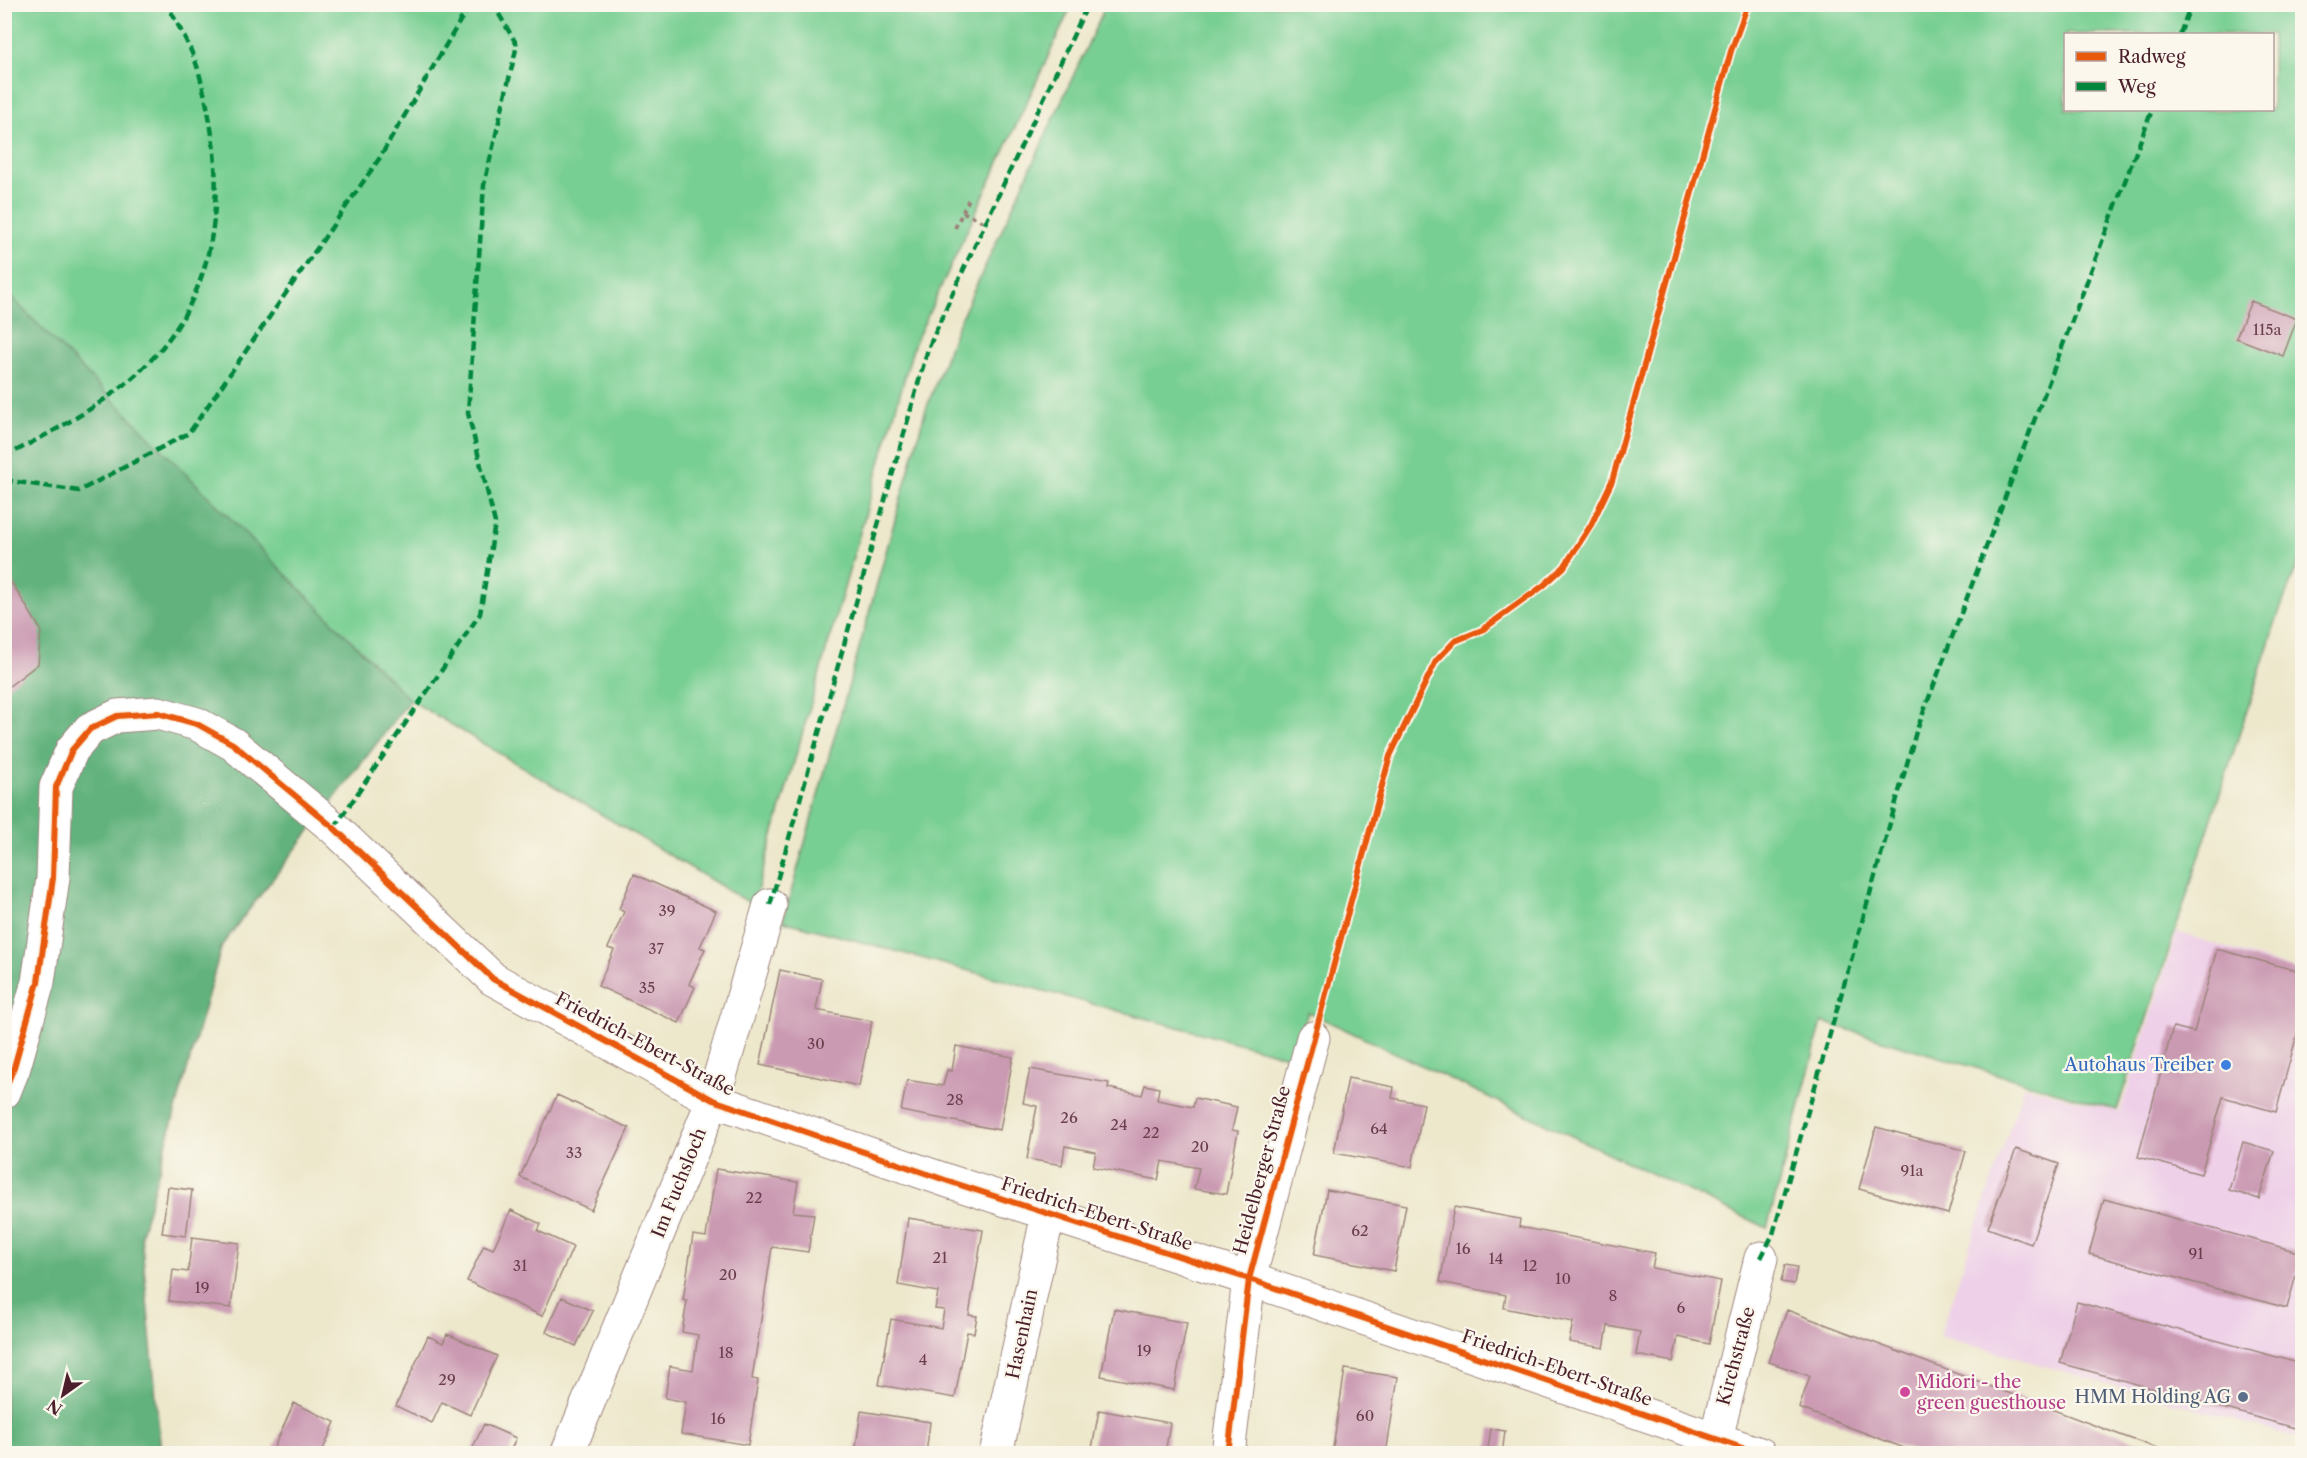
<svg xmlns="http://www.w3.org/2000/svg" width="2307" height="1458" font-family="'Libre Caslon Text',serif">
<style>
.built{fill:#eed0e8}
.green{fill:#78cf93;stroke:#61775f;stroke-width:1.5;fill-rule:evenodd}
.forest{fill:#62b27d;stroke:#566854;stroke-width:1.5}
.building{fill:#ca9ab2}
.lines{fill:none;stroke-linecap:round;stroke-linejoin:round}
.street-casing{stroke:#9c847c;stroke-width:35}
.path{stroke:#9c847c;stroke-width:4;stroke-dasharray:4.5 4.5;stroke-linecap:butt}
.street{stroke:#fff;stroke-width:33}
.quiet{stroke:#00873e;stroke-width:4.5;stroke-dasharray:9 4.5;stroke-linecap:butt}
.cycleway-casing{stroke:#fbf7ec;stroke-width:10}
.cycleway{stroke:#e8590c;stroke-width:6}
.shop-dot{fill:#3f7fe0;stroke:#fbf7ec;stroke-width:2}
.hotel-dot{fill:#d1479c;stroke:#fbf7ec;stroke-width:2}
.service-dot{fill:#5c6f8a;stroke:#fbf7ec;stroke-width:2}
.labels{text-anchor:middle;dominant-baseline:central;stroke-width:4.5;stroke-linejoin:round;paint-order:stroke}
.number-label{font-size:15px;fill:#6a3e4d}
.street-label{font-size:18px;fill:#4a1f2b;stroke:#fbf7ec}
.shop-label{font-size:18px;fill:#366cbe;stroke:#fbf7ec;text-anchor:end}
.hotel-label{font-size:18px;fill:#b23c85;stroke:#fbf7ec;text-anchor:start}
.service-label{font-size:18px;fill:#4e5e75;stroke:#fbf7ec;text-anchor:end}
</style>
<rect width="100%" height="100%" fill="#fbf7ec"/>
<filter id="ink" filterUnits="userSpaceOnUse"><feTurbulence type="fractalNoise" baseFrequency=".0167" numOctaves="2"/><feDisplacementMap in="SourceGraphic" scale="12" xChannelSelector="R" yChannelSelector="G"/><feConvolveMatrix kernelMatrix="1 2 1 2 8 2 1 2 1" color-interpolation-filters="sRGB"/></filter>
<filter id="wash" filterUnits="userSpaceOnUse"><feTurbulence type="fractalNoise" baseFrequency=".008" numOctaves="4" result="noise"/><feDisplacementMap in="SourceGraphic" scale="24" xChannelSelector="R" yChannelSelector="G"/><feGaussianBlur stdDeviation="1.35" result="paint"/><feColorMatrix in="noise" values="0 0 0 0 0 0 0 0 0 0 0 0 0 0 0 0 0 1.4 0 .05"/><feComposite in="paint" operator="in"/></filter>
<g filter="url(#wash)">
<rect width="100%" height="100%" fill="#ede8cc"/>
<path class="built" d="M2177,932L2302,972V1439L1939,1336L2024,1086L2120,1112Z"/>
<path class="green" d="M4,5H1072L914,345L753,905L410,700L9,297L4,290Z
M1106,5H2302V553L2277,618L2117,1110L1822,1022L1767,1228L1308,1012L1294,1058L783,921L925,412L957,327ZM2066,34H2272V110H2066Z"/>
<path class="forest" d="M4,290L410,700L222,945L141,1234L161,1453H5Z"/>
<g id="blocks">
<path class="building" d="M2251,301L2297,319L2283,356L2236,338Z
M4,570L41,630L38,664L4,690Z
M634,874L716,911L700,947L705,949L689,984L695,987L679,1023L598,986L614,950L608,948L624,912L619,909Z
M2217,949L2302,972V1016L2276,1112L2223,1097L2201,1174L2138,1157L2173,1027L2194,1032Z
M780,970L822,979L816,1010L872,1021L859,1086L760,1065Z
M956,1046L1013,1057L1000,1130L901,1111L907,1080L943,1086L947,1070L952,1071Z
M1030,1069L1109,1083L1108,1088L1142,1095L1145,1085L1159,1088L1157,1100L1193,1107L1195,1098L1237,1107L1232,1130L1238,1131L1226,1194L1194,1189L1199,1168L1162,1161L1158,1180L1093,1167L1096,1152L1065,1146L1062,1165L1027,1159L1037,1106L1023,1103Z
M1348,1078L1394,1087L1392,1098L1424,1104L1412,1167L1334,1153Z
M557,1095L629,1128L591,1210L520,1177Z
M1876,1127L1966,1151L1948,1214L1859,1189Z
M2243,1142L2274,1151L2259,1199L2229,1190Z
M2016,1149L2059,1164L2031,1244L1988,1228Z
M716,1169L798,1182L793,1212L814,1214L808,1252L772,1247L752,1379L758,1380L748,1445L681,1434L686,1402L665,1398L670,1366L693,1370L698,1335L682,1332L687,1301L683,1300L693,1235L706,1237Z
M168,1187L192,1190L186,1236L162,1233Z
M1327,1190L1406,1205L1394,1271L1314,1255Z
M2104,1199L2302,1253L2287,1308L2089,1254Z
M1454,1207L1520,1219L1519,1227L1655,1253L1652,1268L1721,1281L1709,1344L1678,1337L1673,1362L1636,1355L1640,1332L1608,1326L1604,1348L1569,1342L1573,1322L1504,1308L1506,1295L1440,1282Z
M511,1210L541,1224L538,1231L573,1247L542,1316L467,1281L484,1245L493,1249Z
M908,1218L983,1230L969,1315L977,1316L974,1333L967,1332L955,1398L879,1385L891,1319L941,1328L944,1310L935,1309L938,1292L898,1285Z
M192,1237L239,1243L231,1308L169,1301L173,1270L188,1272Z
M1785,1265L1797,1267L1794,1284L1781,1282Z
M562,1297L593,1311L576,1346L546,1332Z
M2077,1302L2302,1364V1430L2060,1363Z
M1114,1309L1187,1323L1174,1390L1101,1376Z
M1787,1310L2123,1436L2174,1454H1920L1799,1408L1810,1376L1769,1362Z
M447,1334L497,1356L470,1415L442,1402L432,1423L396,1406L428,1336L443,1343Z
M1345,1369L1398,1377L1386,1454H1332Z
M294,1403L335,1422L321,1454H271Z
M1099,1410L1170,1423L1165,1454H1091Z
M861,1411L930,1422L926,1454H855Z
M484,1424L516,1438L509,1454H470Z
M1491,1429L1505,1431L1502,1454H1487Z"/>
</g>
</g>
<g filter="url(#ink)">
<use href="#blocks" fill-opacity="0" stroke="#9c847c" stroke-width="1.5"/>
<g class="lines">
<g class="street-casing">
<path id="street" d="M4,1092L14,1067L38,982L53,878L56,787L72,750L90,729L117,716L158,713L197,724L233,744L334,828L493,979L713,1100L948,1181L1249,1279L1760,1454
M567,1454L713,1100L770,905
M996,1454L1048,1214
M1228,1454L1249,1279L1313,1038
M1712,1454L1761,1258"/>
</g>
<path class="path" d="M963,212L985,223
M955,228L970,197"/>
<use href="#street" class="street"/>
<path class="quiet" d="M2180,34L2191,4
M4,457C52,432 103,406 142,369C227,288 228,172 197,66C190,45 177,24 167,4
M4,480L79,491L189,433L379,159L470,4
M334,828L480,614L495,523L468,413L484,185L517,45L493,4
M770,905L928,349L954,290L1088,4
M1761,1258L1773,1234L1916,732L2152,110"/>
<g class="cycleway-casing">
<path id="cycleway" d="M4,1092L14,1067L38,982L53,878L56,787L72,750L90,729L117,716L158,713L197,724L233,744L334,828L493,979L713,1100L948,1181L1249,1279L1760,1454
M1228,1454L1249,1279L1390,756L1436,661L1455,641L1482,630L1543,586L1564,567L1591,525L1612,481L1731,51L1748,4"/>
</g>
<use href="#cycleway" class="cycleway"/>
</g>
</g>
<circle class="shop-dot" cx="2226" cy="1065" r="6"/>
<circle class="hotel-dot" cx="1905" cy="1392" r="6"/>
<circle class="service-dot" cx="2243" cy="1397" r="6"/>
<g class="labels">
<g class="number-label">
<text x="2267" y="329">115a</text>
<text x="667" y="910">39</text>
<text x="656" y="948">37</text>
<text x="647" y="987">35</text>
<text x="816" y="1043">30</text>
<text x="955" y="1099">28</text>
<text x="1069" y="1117">26</text>
<text x="1119" y="1124">24</text>
<text x="1379" y="1128">64</text>
<text x="1151" y="1132">22</text>
<text x="1200" y="1146">20</text>
<text x="574" y="1152">33</text>
<text x="1912" y="1170">91a</text>
<text x="754" y="1197">22</text>
<text x="1360" y="1230">62</text>
<text x="1463" y="1248">16</text>
<text x="2196" y="1253">91</text>
<text x="940" y="1257">21</text>
<text x="1496" y="1258">14</text>
<text x="520" y="1265">31</text>
<text x="1530" y="1265">12</text>
<text x="728" y="1274">20</text>
<text x="1563" y="1278">10</text>
<text x="202" y="1287">19</text>
<text x="1613" y="1295">8</text>
<text x="1681" y="1307">6</text>
<text x="1144" y="1350">19</text>
<text x="726" y="1352">18</text>
<text x="923" y="1359">4</text>
<text x="447" y="1379">29</text>
<text x="1365" y="1415">60</text>
<text x="718" y="1418">16</text>
</g>
<g class="street-label">
<text transform="translate(645 1044) rotate(28)">Friedrich-Ebert-Straße</text>
<text transform="translate(1262 1170) rotate(-75)">Heidelberger Straße</text>
<text transform="translate(679 1183) rotate(-68)">Im Fuchsloch</text>
<text transform="translate(1097 1214) rotate(18)">Friedrich-Ebert-Straße</text>
<text transform="translate(1022 1334) rotate(-78)">Hasenhain</text>
<text transform="translate(1736 1356) rotate(-75)">Kirchstraße</text>
<text transform="translate(1557 1368) rotate(19)">Friedrich-Ebert-Straße</text>
</g>
<g class="shop-label">
<text x="2214" y="1065">Autohaus Treiber</text>
</g>
<g class="hotel-label">
<text x="1917" y="1382">Midori - the<tspan x="1917" dy="21">green guesthouse</tspan></text>
</g>
<g class="service-label">
<text x="2231" y="1397">HMM Holding AG</text>
</g>
</g>
<rect width="2307" height="1458" fill="none" stroke="#fbf7ec" stroke-width="24"/>
<rect x="2064" y="33" width="210" height="78" fill="#fbf7ec" stroke="#b4a19f" stroke-width="1.5"/>
<rect x="2076" y="52" width="30" height="9" fill="#e8590c" stroke="#b4a19f" stroke-width="1.5"/>
<text x="2118" y="63" font-size="18" fill="#4a1f2b">Radweg</text>
<rect x="2076" y="82" width="30" height="9" fill="#00873e" stroke="#b4a19f" stroke-width="1.5"/>
<text x="2118" y="93" font-size="18" fill="#4a1f2b">Weg</text>
<g transform="translate(63 1395) rotate(214)" stroke="#fbf7ec" stroke-width="4.5" paint-order="stroke">
<path d="M0-4.5L10 22L0 15L-10 22Z" fill="#4a1f2b"/>
<text y="-9" font-size="16" font-weight="bold" text-anchor="middle" fill="#4a1f2b">N</text>
</g>
</svg>
